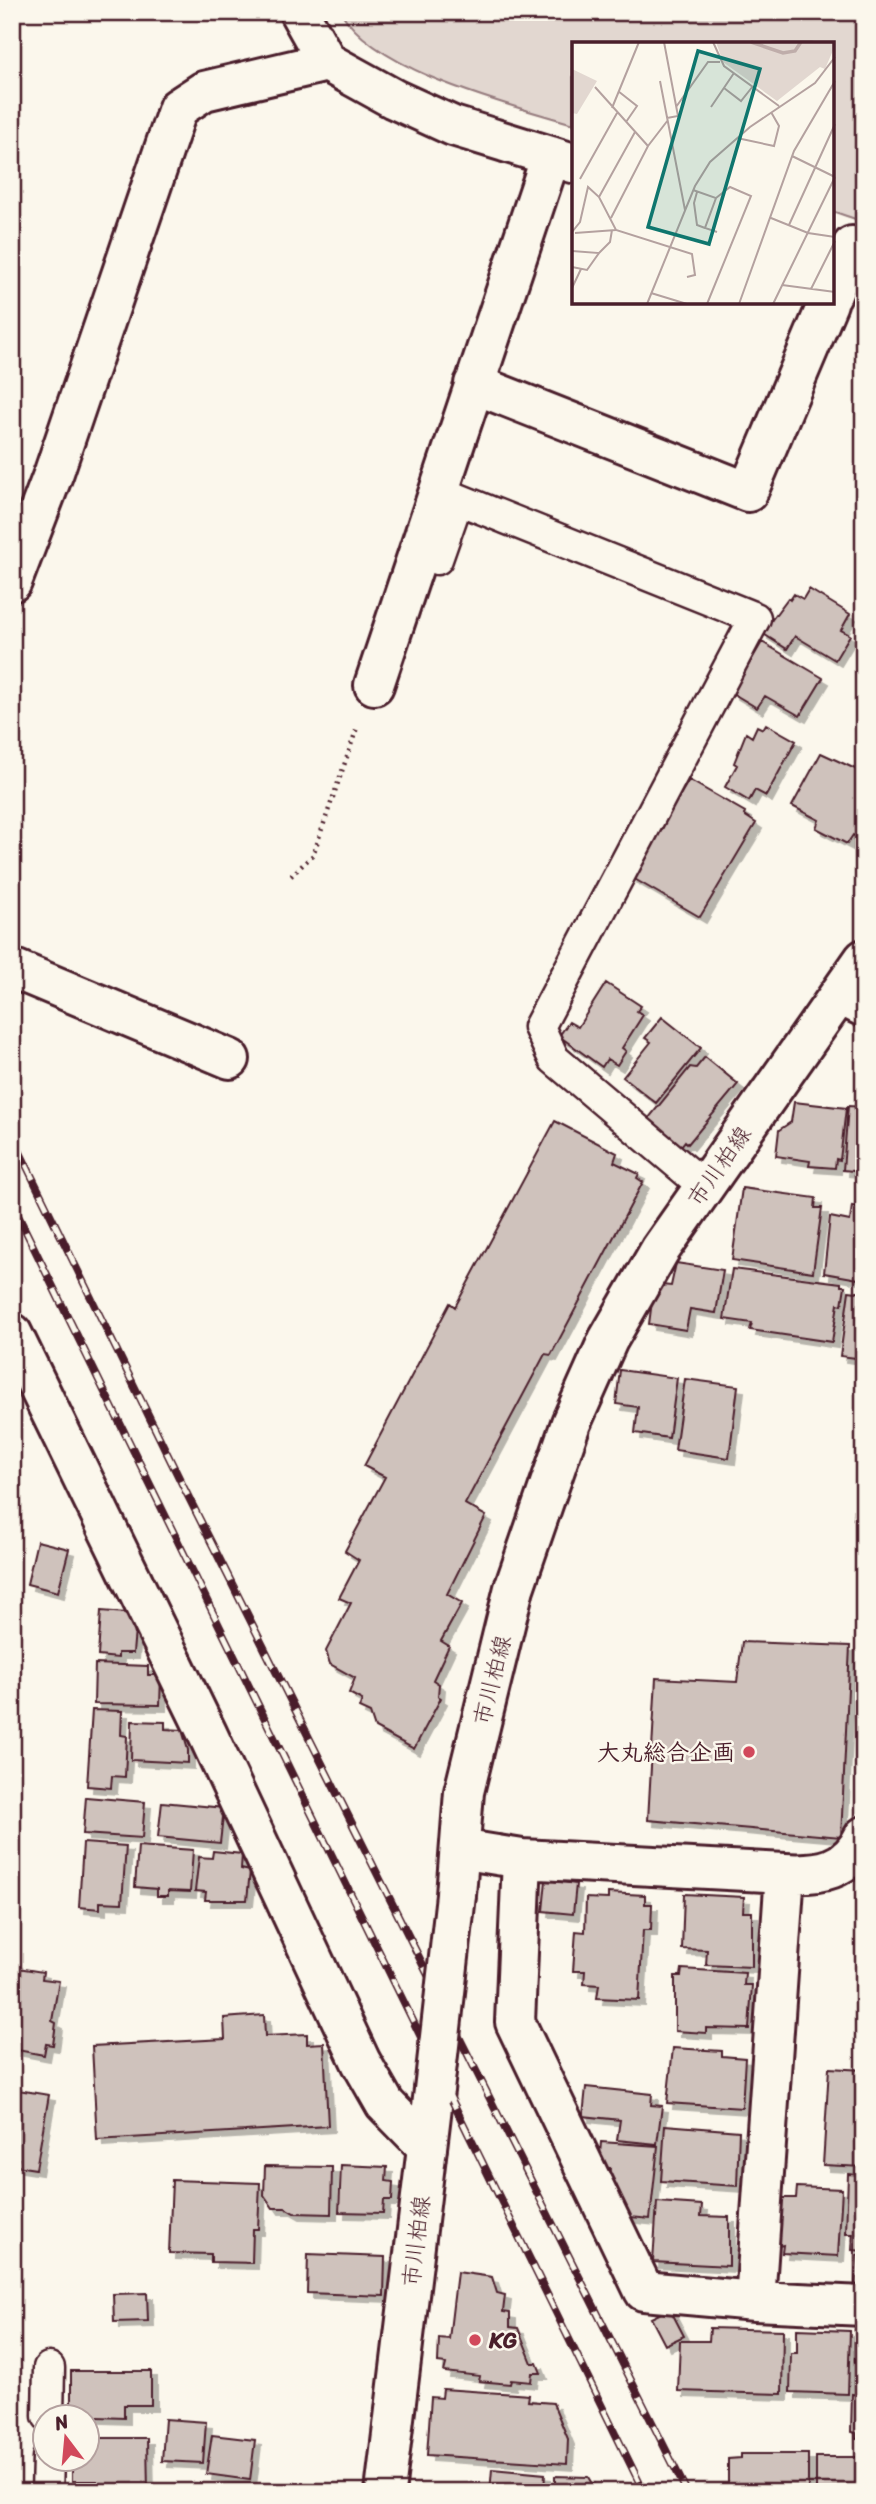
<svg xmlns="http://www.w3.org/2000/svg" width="876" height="2504" font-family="Sriracha,'Klee One',sans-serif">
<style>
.green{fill:#e2d7d0;stroke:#967b7e;stroke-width:2}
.building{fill:#cfc2bc;stroke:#4a1f2b;stroke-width:2;filter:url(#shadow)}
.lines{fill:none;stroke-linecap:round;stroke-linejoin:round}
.lane-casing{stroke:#4a1f2b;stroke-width:35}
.street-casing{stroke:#4a1f2b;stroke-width:44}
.primary-casing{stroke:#4a1f2b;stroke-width:44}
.path{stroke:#4a1f2b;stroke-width:4.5;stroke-dasharray:2 5;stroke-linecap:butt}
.lane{stroke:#fbf7ec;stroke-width:30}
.street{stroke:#fbf7ec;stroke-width:38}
.primary{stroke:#fbf7ec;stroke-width:38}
.rail-casing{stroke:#4a1f2b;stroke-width:8}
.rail{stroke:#fbf7ec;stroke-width:5;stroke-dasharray:16;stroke-linecap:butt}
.primary-bridge-casing{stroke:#4a1f2b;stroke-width:44;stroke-linecap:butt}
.primary-bridge{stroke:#fbf7ec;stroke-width:38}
.poi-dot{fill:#d1495b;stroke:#fbf7ec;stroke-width:2.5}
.labels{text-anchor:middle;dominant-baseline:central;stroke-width:5;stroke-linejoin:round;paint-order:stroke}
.street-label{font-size:23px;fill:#4a1f2b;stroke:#fbf7ec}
.poi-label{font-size:23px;font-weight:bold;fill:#4a1f2b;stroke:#fbf7ec;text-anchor:end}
.inset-river{fill:none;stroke:#bfadaa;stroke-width:3.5}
.inset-road{fill:none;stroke:#b4a19f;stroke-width:2}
.view{fill:#0f766e;fill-opacity:0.15;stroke:#0f766e;stroke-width:3.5}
.inset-edge{fill:none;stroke:#4a1f2b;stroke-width:3.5}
</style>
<defs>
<filter id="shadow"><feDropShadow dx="6" dy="6" stdDeviation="0" flood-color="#0004"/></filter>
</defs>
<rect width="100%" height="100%" fill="#fbf7ec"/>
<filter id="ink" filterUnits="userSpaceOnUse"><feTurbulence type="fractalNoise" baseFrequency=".0143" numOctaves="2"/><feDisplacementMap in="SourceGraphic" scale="14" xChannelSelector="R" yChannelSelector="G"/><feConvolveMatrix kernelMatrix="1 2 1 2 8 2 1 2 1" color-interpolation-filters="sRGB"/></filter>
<g filter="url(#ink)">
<path class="green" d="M341,12H864V222L832,211V44H573V124C510,105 375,72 341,12Z"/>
<path class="building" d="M809,589L850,614L841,630L850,635L835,660L795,636L787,649L762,633L788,598L790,600L794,594L803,599Z
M762,642L823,678L800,716L765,696L757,708L732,693Z
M766,724L796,741L766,796L755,790L749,801L725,787L737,765L734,763L746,733L752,737L757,726L763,729Z
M821,753L864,773V841L853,835L847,844L816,828L819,820L792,806Z
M689,780L745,812L744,815L756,823L700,917L631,877Z
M606,983L641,1006L637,1011L643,1015L622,1048L626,1051L617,1065L607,1059L602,1067L559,1036L569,1022L578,1027Z
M662,1017L701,1048L656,1103L623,1077L651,1042L645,1038Z
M705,1057L738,1084L688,1144L685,1141L681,1146L648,1119L690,1067L696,1068Z
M794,1102L846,1108L840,1160L836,1159L835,1168L809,1166L810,1161L776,1156L779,1130L791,1122Z
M848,1106L864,1107V1172L843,1170Z
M555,1121L617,1153L614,1162L639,1174L637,1178L643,1182L551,1355L545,1354L465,1504L486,1516L447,1594L462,1603L441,1641L449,1646L433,1680L439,1684L438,1696L441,1698L414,1749L375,1728L370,1713L359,1708L362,1700L349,1693L355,1678L330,1664L326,1651L351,1603L339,1598L359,1560L345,1551L385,1477L364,1466L450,1303L455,1307Z
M742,1188L816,1198L815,1208H822L813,1272L732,1260Z
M852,1206L864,1208V1280L824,1273L830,1217L850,1221Z
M676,1263L723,1270L716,1313L690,1309L686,1330L649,1324L652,1301L662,1285L671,1286Z
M732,1269L841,1283V1286H845L842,1305L838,1304L832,1342L750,1330L752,1323L724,1319Z
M849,1291L864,1293V1359L840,1356Z
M620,1370L677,1378L669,1438L635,1433L638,1407L616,1404Z
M685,1379L738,1386L729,1458L675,1450Z
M864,1461V1520L854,1519Z
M37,1541L69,1549L58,1592L27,1584Z
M101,1611L126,1613L135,1630L133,1653H118V1658L98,1656Z
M742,1642L850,1646L841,1837L648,1820L656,1678L737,1682Z
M95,1664L148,1666V1675H161L160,1705L94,1704Z
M92,1710L122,1711L121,1735L127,1736L125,1777L112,1776L111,1788L87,1786Z
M132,1721L165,1722V1729L182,1730L188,1750V1763L131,1760Z
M86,1797L145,1802L142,1838L83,1834Z
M162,1802L224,1808L220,1843L158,1837Z
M83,1843L126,1846L122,1903L100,1902V1909L79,1907Z
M138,1846L193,1850L190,1892L168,1891V1896H157V1889L135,1887Z
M213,1851L242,1854L241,1869L250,1871L247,1900H205L206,1892L195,1891L199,1857L212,1858Z
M546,1880L576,1884L573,1914L543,1911Z
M608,1893L645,1895V1904H652L651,1930H643L639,2000L597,1998L599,1985L584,1984L585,1971H573L576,1931L585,1932L586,1898L608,1899Z
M684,1894L744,1897L743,1912H752V1967L706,1965L707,1950L682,1949Z
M12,1967L43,1972L42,1979L59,1981L52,2021L56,2023L53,2045L46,2044L44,2055L17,2050L12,2034Z
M682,1969L745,1973L744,1985H752L749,2029L706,2028V2033L675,2031V1976H681Z
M264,2015L265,2036L307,2034V2044L324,2043L328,2126L97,2140L92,2046L225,2039L224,2018Z
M673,2048L722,2051V2056L745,2058L742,2108L667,2103Z
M829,2068L864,2070V2167L823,2165Z
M586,2087L652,2094L651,2105L662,2106L657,2144L617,2140L620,2120L583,2116Z
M12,2089L49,2095L36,2169L16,2166L18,2159L12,2158Z
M665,2125L739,2131L737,2186L661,2181Z
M601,2142L658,2146L650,2219L621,2216L615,2203L616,2187H608L610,2168H599Z
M341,2165L387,2167L386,2181L393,2182L392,2200H384L383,2213L339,2212Z
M265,2166L332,2167L331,2214L294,2213L285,2208H273L264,2195Z
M848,2174L861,2175L864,2182V2251L852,2250L853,2234H846Z
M172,2180L260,2183L258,2229H253L252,2263L211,2262V2254L169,2253Z
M797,2187L842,2189L838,2256L782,2253L783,2245L779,2246L781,2198H796Z
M657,2202L702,2205L701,2216L729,2217V2266L653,2262Z
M308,2254L385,2257L384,2296L307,2293Z
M857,2255H864V2285H855Z
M457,2272L492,2277L497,2293L505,2295L503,2312L510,2313V2327L518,2328L532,2363H537L541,2373H532L531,2382L511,2380L510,2384L479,2381L480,2376L444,2372L446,2364L438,2363L439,2338L449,2339Z
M147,2293L148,2321L114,2322L113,2294Z
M670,2309L684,2336L665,2345L651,2318Z
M710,2328L783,2330L782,2394L678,2391L680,2341H709Z
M797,2329L850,2331L848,2394L790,2392L791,2353H797Z
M855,2330H864V2362H855Z
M71,2371H151V2405H124V2418L71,2416Z
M858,2381H864V2439H856V2433L851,2432L852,2394L858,2395Z
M443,2389L529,2395L528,2401L553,2403L568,2439L567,2464L427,2455L431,2397L442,2398Z
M165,2419L206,2422L203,2463L162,2461Z
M212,2435L255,2440L250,2480L206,2474Z
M88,2438H147L148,2492H97V2481H72V2458H88Z
M741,2454H808V2492H754L739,2489V2485H728V2459L741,2458Z
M816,2457H864V2492H816Z
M492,2469L545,2474L544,2492H490Z
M555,2476L588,2477L597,2492H555Z"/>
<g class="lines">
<g class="lane-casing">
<path id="lane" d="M437,559L458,499L755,618L539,1027L554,1059L704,1186
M48,2416L49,2368
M47,2492L48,2458"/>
</g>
<g class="street-casing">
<path id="street" d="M299,12L327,62L394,99L453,126L573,163
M832,294L852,246
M474,384L748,492L828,303
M12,582L54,472L178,108L204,91L327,62
M374,685L551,156
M12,968L230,1059
M840,995L864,1007
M12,1333L207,1733L361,2062L385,2104L427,2147
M460,1849L522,1859L785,1873L755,2301L864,2306
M522,1859L515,2022L644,2291L755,2301
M785,1873C819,1875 848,1871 864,1836"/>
</g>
<g class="primary-casing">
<path id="primary" d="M456,1895L464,1792L514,1588L571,1423L608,1340L660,1250L864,959
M385,2492L434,2090"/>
</g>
<path class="path" d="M291,876L313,855L358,725"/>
<use href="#lane" class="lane"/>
<use href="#street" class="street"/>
<use href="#primary" class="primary"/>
<g class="rail-casing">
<path id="rail" d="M12,1136L184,1488L687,2492
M12,1203L644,2492"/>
</g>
<use href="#rail" class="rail"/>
<g class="primary-bridge-casing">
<path id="primary-bridge" d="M434,2090L456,1895"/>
</g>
<use href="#primary-bridge" class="primary-bridge"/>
</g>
</g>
<g class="poi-dot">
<circle cx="749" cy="1752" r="7"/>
<circle cx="475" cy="2340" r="7"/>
</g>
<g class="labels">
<g class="street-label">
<text transform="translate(719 1166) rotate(-55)">市川柏線</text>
<text transform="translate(492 1680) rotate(-76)">市川柏線</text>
<text transform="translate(416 2241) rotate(-83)">市川柏線</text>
</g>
<g class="poi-label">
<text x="735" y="1752">大丸総合企画</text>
<text x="489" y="2340" text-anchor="start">KG</text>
</g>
</g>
<g transform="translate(572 42)">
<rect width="262" height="262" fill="#fbf7ec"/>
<path d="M144,0H262V6L253,27L248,25L205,59L151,20ZM0,27L25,39L5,72L0,71Z" fill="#e2d7d0"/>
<path class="inset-river" d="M179,0L211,11L223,9L229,0"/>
<path class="inset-road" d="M92,0L106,74L95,76M141,0L152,24L207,64M88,39L113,168M23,45L76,104M152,46L169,59L181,44M46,49L65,64L54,80M104,65L136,20H148M139,65L162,31M40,66L67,0M165,96L202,104L207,84L199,70M220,114L263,135M8,137L45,71M121,148L144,156L133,186L145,190M125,150L122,161L125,183L133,186M27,155L63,90M39,176L76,104L96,78M199,176L236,191L263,195M217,183L263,82M0,190L8,180L16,145L27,155L44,188L120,212L123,233L115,235M3,191L44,188M0,209L27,211L15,228L0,225M27,211L38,200L40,188M210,243L263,250M0,246L9,227M239,247L263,199M79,251L115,262M75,262L123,144L138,120L178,85L243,41L263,15M135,262L179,154L158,145L144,156M167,262L222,109L263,39M201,262L263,135"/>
<path class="view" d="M126,9L188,27L137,202L76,185Z"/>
<rect width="262" height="262" class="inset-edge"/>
</g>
<rect width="876" height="2504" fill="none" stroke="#fbf7ec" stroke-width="42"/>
<rect x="21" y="21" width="834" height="2462" fill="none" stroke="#4a1f2b" stroke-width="2.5" filter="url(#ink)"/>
<g transform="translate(66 2438) rotate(344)"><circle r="33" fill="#fbf7ec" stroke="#b4a19f" stroke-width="2"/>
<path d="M0-5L12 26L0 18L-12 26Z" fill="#d1495b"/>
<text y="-10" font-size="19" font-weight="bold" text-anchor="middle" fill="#4a1f2b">N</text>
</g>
</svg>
